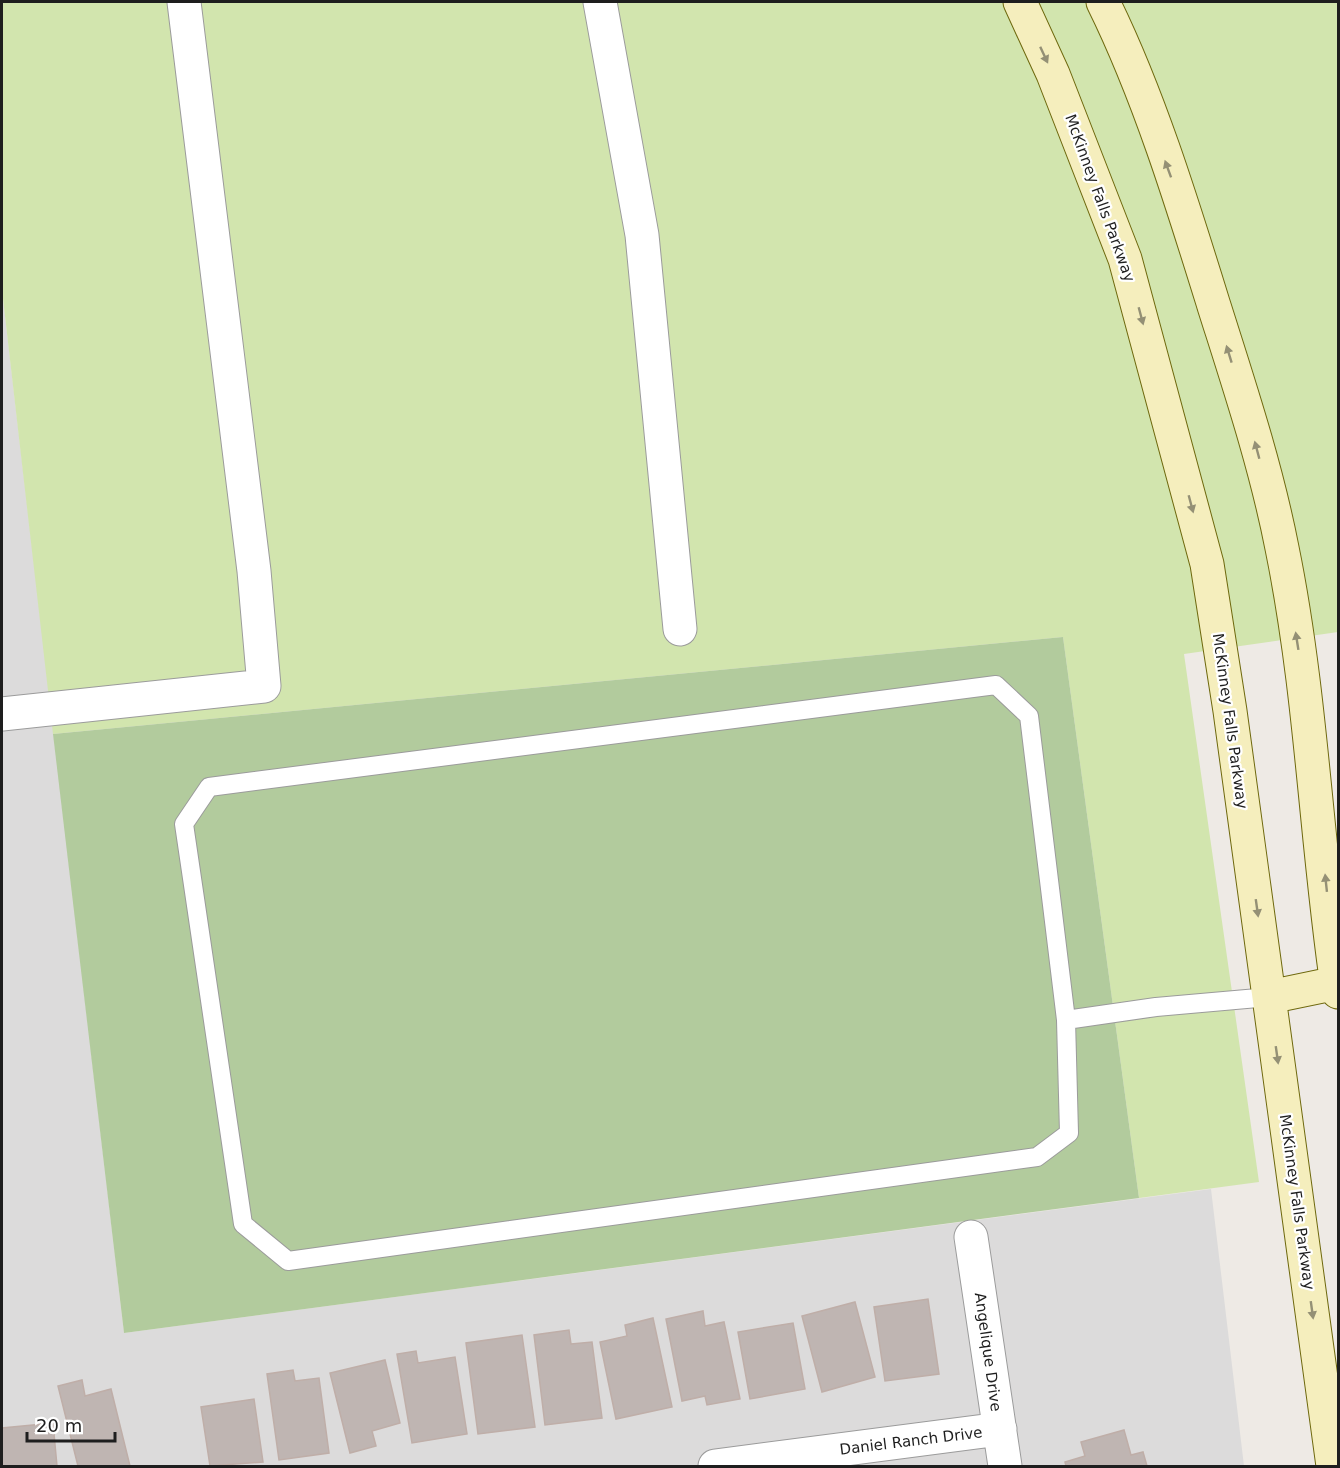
<svg xmlns="http://www.w3.org/2000/svg" width="1340" height="1468" font-family="'DejaVu Sans',sans-serif">
<style>
.residential{fill:#dcdbdb}
.grass{fill:#d2e5ae}
.forest{fill:#b2cb9d}
.building{fill:#bfb5b2;stroke:#bfaea8;stroke-width:1.5}
.lines{fill:none;stroke-linecap:round;stroke-linejoin:round}
.lane-casing{stroke:#9b9b9b;stroke-width:20}
.street-casing{stroke:#9b9b9b;stroke-width:35}
.secondary-casing{stroke:#6e680d;stroke-width:35}
.lane{stroke:#fff;stroke-width:18}
.street{stroke:#fff;stroke-width:33}
.secondary{stroke:#f5eebd;stroke-width:33}
.oneway{fill:#949075}
.labels{text-anchor:middle;dominant-baseline:central;stroke-width:4.5;stroke-linejoin:round;paint-order:stroke}
.street-label{font-size:15px;fill:#1e1e1e;stroke:#fff}
</style>
<rect width="100%" height="100%" fill="#eeeae5"/>
<path class="residential" d="M2,290L124,1333L1211,1189L1244,1466H2Z"/>
<path class="grass" d="M2,2H1338V632L1184,654L1259,1182L1139,1198L1063,637L53,734L2,290Z"/>
<path class="forest" d="M1063,637L1139,1198L124,1333L53,734Z"/>
<path class="building" d="M928,1299L939,1374L885,1381L874,1307Z
M855,1302L875,1377L822,1392L802,1316Z
M703,1311L705,1326L724,1322L740,1399L707,1405L705,1396L682,1401L666,1319Z
M653,1318L672,1407L616,1419L600,1342L627,1336L625,1325Z
M793,1323L805,1389L750,1399L738,1332Z
M569,1330L571,1344L592,1342L602,1418L545,1425L534,1335Z
M522,1335L535,1427L478,1434L466,1343Z
M416,1351L418,1363L455,1357L467,1434L412,1443L397,1354Z
M385,1360L400,1423L372,1431L376,1446L350,1453L330,1373Z
M293,1370L295,1381L319,1378L329,1453L279,1460L267,1374Z
M82,1380L85,1396L111,1389L130,1466H78L58,1386Z
M254,1399L263,1462L210,1466L201,1407Z
M53,1423L57,1466H2V1428Z
M1124,1430L1131,1455L1143,1452L1147,1466H1066L1065,1462L1085,1456L1081,1442Z"/>
<g class="lines">
<g class="lane-casing">
<path id="lane" d="M1066,1020L1029,716L996,685L209,787L184,824L243,1224L288,1261L1037,1157L1069,1133L1066,1020L1156,1007L1269,997"/>
</g>
<g class="street-casing">
<path id="street" d="M600,2L642,235L680,629
M2,714L264,686L254,571L184,2
M971,1237L1005,1466
M715,1466L1000,1429"/>
</g>
<g class="secondary-casing">
<path id="secondary" d="M1020,2L1053,74L1125,259L1207,564L1230,711L1333,1466
M1103,2C1149,95 1183,206 1214,306C1239,385 1266,466 1282,548C1312,695 1316,845 1338,992
M1269,997L1337,983"/>
</g>
<use href="#lane" class="lane"/>
<use href="#street" class="street"/>
<use href="#secondary" class="secondary"/>
</g>
<defs><path id="oneway-solid" d="M-6-.8H1V-3.2L6.5 0L1 3.2V.8H-6Z" transform="scale(1.5)"/></defs>
<g class="oneway">
<use href="#oneway-solid" transform="translate(1044 55) rotate(65)"/>
<use href="#oneway-solid" transform="translate(1168 169) rotate(-110)"/>
<use href="#oneway-solid" transform="translate(1141 316) rotate(75)"/>
<use href="#oneway-solid" transform="translate(1229 354) rotate(-107)"/>
<use href="#oneway-solid" transform="translate(1257 450) rotate(-105)"/>
<use href="#oneway-solid" transform="translate(1191 504) rotate(75)"/>
<use href="#oneway-solid" transform="translate(1297 641) rotate(-99)"/>
<use href="#oneway-solid" transform="translate(1326 883) rotate(-96)"/>
<use href="#oneway-solid" transform="translate(1257 908) rotate(82)"/>
<use href="#oneway-solid" transform="translate(1277 1055) rotate(82)"/>
<use href="#oneway-solid" transform="translate(1312 1310) rotate(82)"/>
</g>
<g class="labels">
<g class="street-label">
<text transform="translate(1100 198) rotate(70)">McKinney Falls Parkway</text>
<text transform="translate(1230 721) rotate(82)">McKinney Falls Parkway</text>
<text transform="translate(1297 1202) rotate(82)">McKinney Falls Parkway</text>
<text transform="translate(988 1352) rotate(82)">Angelique Drive</text>
<text transform="translate(911 1441) rotate(-7)">Daniel Ranch Drive</text>
</g>
</g>
<rect width="1340" height="1468" fill="none" stroke="#1e1e1e" stroke-width="6"/>
<path d="M27 1432v9h88v-9" fill="none" stroke="#1e1e1e" stroke-width="3"/>
<text x="36" y="1432" font-size="18" fill="#1e1e1e" stroke="#ffffff" stroke-width="4.5" paint-order="stroke">20 m</text>
</svg>
